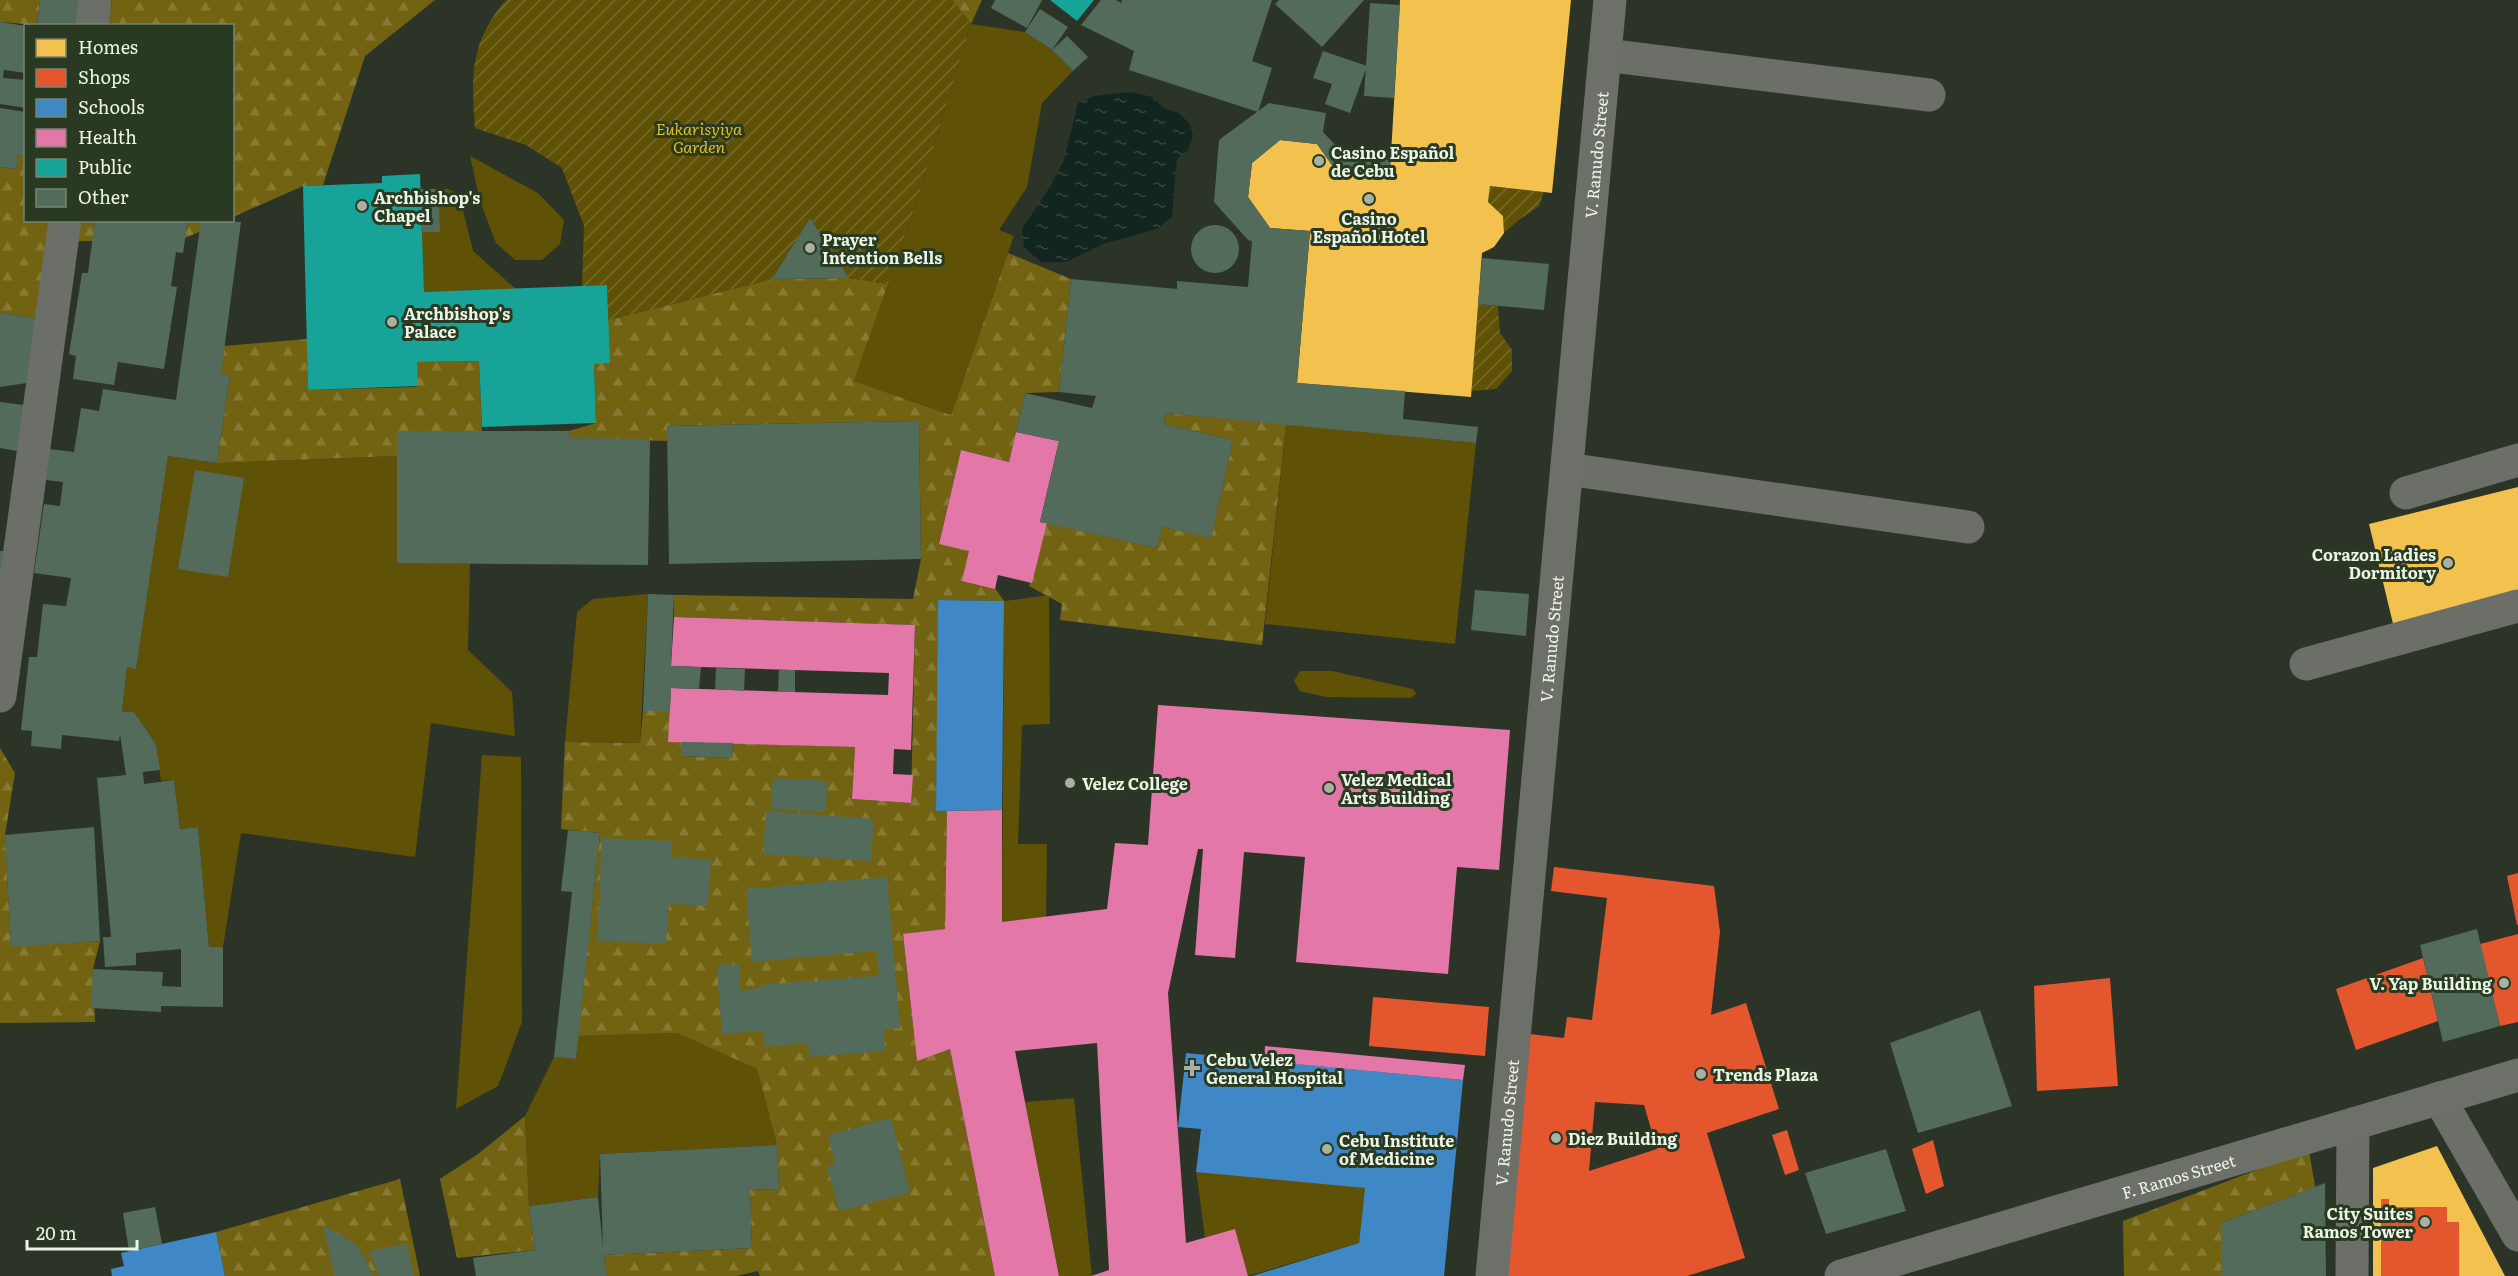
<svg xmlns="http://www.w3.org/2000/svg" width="2518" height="1276" font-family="Literata,serif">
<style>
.green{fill:#5f5105}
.forest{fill:url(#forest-firs)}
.garden{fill:url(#garden-furrows)}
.water{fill:url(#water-ripples)}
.homes{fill:#f2c14e}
.shops{fill:#e4572e;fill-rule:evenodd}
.schools{fill:#3f88c5}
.health{fill:#e377a8}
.public{fill:#17a398}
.building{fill:#536b5b}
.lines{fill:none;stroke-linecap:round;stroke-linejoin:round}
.street{stroke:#6c6e68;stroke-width:33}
.secondary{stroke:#6d7069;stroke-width:33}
.poi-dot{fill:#a8b1a4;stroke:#2a3a22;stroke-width:2}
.labels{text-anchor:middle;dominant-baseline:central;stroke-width:6;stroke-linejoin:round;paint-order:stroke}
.park-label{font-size:16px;font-style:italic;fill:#e0bf21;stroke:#2a3a22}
.poi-label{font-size:16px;font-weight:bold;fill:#eaf5e6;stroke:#2a3a22;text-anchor:start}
.street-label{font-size:16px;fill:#eaf5e6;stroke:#2a3a22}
</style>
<defs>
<pattern id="forest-firs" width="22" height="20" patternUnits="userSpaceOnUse" patternTransform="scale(1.5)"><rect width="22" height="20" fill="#726312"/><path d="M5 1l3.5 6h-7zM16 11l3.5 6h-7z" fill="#867a34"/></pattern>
<pattern id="garden-furrows" width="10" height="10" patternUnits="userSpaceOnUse" patternTransform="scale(1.5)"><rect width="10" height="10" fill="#5f5105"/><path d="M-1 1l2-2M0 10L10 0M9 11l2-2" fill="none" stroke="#766b29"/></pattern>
<pattern id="water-ripples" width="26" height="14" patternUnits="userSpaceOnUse" patternTransform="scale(1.5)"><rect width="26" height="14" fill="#13251f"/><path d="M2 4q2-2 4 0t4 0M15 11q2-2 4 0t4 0" fill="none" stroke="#364540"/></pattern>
</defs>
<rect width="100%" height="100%" fill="#2c3428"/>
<path class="green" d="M971,24L1025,32L1052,50L1073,71L1042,103L1027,187L999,230L1014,236L951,415L854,381L917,201Z
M470,156L538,193L564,220L560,244L542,260H515L496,243L480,201Z
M439,189H448L459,194L473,251L516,289L424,292L421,232H440Z
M1286,424L1476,443L1455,644L1265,624Z
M168,456L217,463L397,456V563H470L468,650L512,692L515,736L431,723L415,857L241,833L223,947H209L198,827L180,829L174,780L161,781L156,744L134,712H122L127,667L136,668Z
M648,594L640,743L565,742L577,612L593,599Z
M1049,595L1050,724L1022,725L1018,844H1047L1046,917L1002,922L1004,601Z
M1300,671H1332L1413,689L1416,694L1411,698L1326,697L1300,691L1294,681Z
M482,755L521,757L522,1022L498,1086L456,1109Z
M677,1033L757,1069L777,1145L600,1154L598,1197L529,1206L525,1116L554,1057L576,1059L578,1036Z
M1074,1098L1092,1276H1059L1025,1102Z
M1196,1169L1365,1188L1359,1243L1248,1276L1235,1230L1205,1238Z"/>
<path class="forest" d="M0,0H40L37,25L0,22Z
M112,0H435L365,56L323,185L303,186L233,217L232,26H108Z
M952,0H982L971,24Z
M18,155L25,156L26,220L51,221L36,318L0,313V167L16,169Z
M79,221H95L93,241H76Z
M188,221H225L185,238Z
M1008,253L1071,279L1059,392L1025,393L1009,462L961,450L939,543L969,551L1004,601L939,600L936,811H947L945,929L903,935L917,1060L950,1049L995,1276H760L758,1271L737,1276H607L604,1255L752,1248L750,1190L779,1189L777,1145L757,1069L677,1033L578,1036L600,833L561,829L565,742L640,743L643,711H670L681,742V756L732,758L733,743L855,747L852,799L911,803L915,625L674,617V595L913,599L921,559L919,421L667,426V441L570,438L569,431L596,423L594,364L608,320L772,279L849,278L888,284L854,381L951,415Z
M307,339L308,390L417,387V362L479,361L482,431H397V456L217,463L230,375L221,374L224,346Z
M1165,413L1286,424L1262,645L1060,620L1062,604L1029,586L1047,523L1157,548L1162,527L1211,537L1233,440L1164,424Z
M0,748L15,773L5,835L11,946L100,941L93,969L95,1022L0,1023Z
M525,1116L529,1206L535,1250L457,1258L440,1179L478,1154Z
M2309,1150L2315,1187L2221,1223V1276H2124L2123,1221Z
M400,1179L420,1276H225L216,1232Z"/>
<path class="garden" d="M506,0H952L971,24L917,201L888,284L849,278L810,218L772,279L608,320L607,285L582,286L584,226L562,168L526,145L475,128C471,77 470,41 506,0Z
M1490,186L1544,192L1539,206L1520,219L1504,233L1503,216L1488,202Z
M1478,304L1498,306L1500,333L1512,350V371L1496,389L1471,391Z"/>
<path class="water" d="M1131,92L1152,97L1165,109L1179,113L1189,123L1193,136L1188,150L1177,159L1172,217L1157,229L1106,243L1066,262H1041L1024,247L1022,229L1051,185L1064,160L1078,103L1094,96Z"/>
<path class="homes" d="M1400,0H1571L1552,193L1490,186L1488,202L1503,216L1504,233L1494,247L1482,253L1471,397L1297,383L1310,231L1270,228L1248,197L1252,163L1280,140L1317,144L1334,168L1390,171Z
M2518,487V601L2395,632L2369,524Z
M2437,1146L2505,1276H2373V1168Z"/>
<path class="shops" d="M1554,867L1714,886L1720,932L1711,1015L1746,1003L1779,1109L1707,1133L1745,1258L1687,1276H1507L1529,1034L1564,1038L1567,1017L1592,1020L1607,898L1551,891ZM1595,1102L1644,1105L1657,1149L1589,1171Z
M2518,873V925H2517L2507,876Z
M2518,934V1022L2500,1026L2480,944Z
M2423,958L2438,1021L2356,1050L2336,989Z
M2110,978L2118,1086L2037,1091L2034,986Z
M1373,997L1489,1007L1485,1056L1369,1046Z
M1787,1130L1799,1170L1785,1175L1772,1135Z
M1933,1140L1944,1186L1926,1194L1912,1149Z
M2381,1199H2389V1207H2447V1222H2459V1276H2381Z"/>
<path class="schools" d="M938,600L1004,601L1002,810L936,811Z
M1186,1053L1463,1080L1444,1276H1252L1359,1243L1365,1188L1196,1172L1201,1129L1178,1127Z
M216,1232L225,1276H112L111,1269L124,1266L121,1253Z"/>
<path class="health" d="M1016,432L1059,441L1040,522L1047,523L1032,583L998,575L995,589L962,581L969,551L939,544L961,450L1009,462Z
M674,617L915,625L911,750L894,749L893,774L913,775L911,803L852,799L855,747L668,742L671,688L888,695L889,673L671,666Z
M1158,705L1510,730L1499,870L1457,867L1448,974L1296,962L1305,857L1244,852L1235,958L1195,955L1203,849H1198L1168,993L1186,1243L1235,1229L1248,1276H1091L1109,1270L1097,1043L1015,1051L1059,1276H995L950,1049L917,1061L903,934L945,929L947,811L1002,810V922L1107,909L1115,843L1148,845Z
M1265,1046L1465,1065L1463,1080L1264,1061Z"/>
<path class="public" d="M1050,0H1094L1077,21Z
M420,174L424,292L607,285L610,363L594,364L596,423L482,427L479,361L417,362L418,386L308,390L303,186L382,183V176Z"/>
<path class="building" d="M40,0H83L79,26H37Z
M995,0H1042L1027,28L991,8Z
M1101,0H1116L1121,3L1122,0H1272L1252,61L1272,68L1258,112L1129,70L1134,51L1081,25Z
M1279,0H1364L1322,47L1275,4Z
M1370,3L1400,5L1394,98L1364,96Z
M1040,9L1068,27L1052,50L1025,32Z
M0,22L26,26V73L4,70L3,78L26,80V108L0,104Z
M1067,36L1088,57L1073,71L1052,50Z
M1323,51L1367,66L1350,113L1325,104L1332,84L1313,78Z
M1269,103L1326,113L1323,132L1344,154L1391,158L1390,171L1334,168L1317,144L1280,140L1252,163L1248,197L1270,228L1310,231L1297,383L1405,391L1403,419L1478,427L1476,443L1165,413L1164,424L1233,440L1211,538L1162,527L1157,548L1040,522L1059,441L1016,432L1025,393L1092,408L1096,396L1059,392L1071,279L1177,289V281L1248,287L1252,241L1248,240L1214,202L1219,140Z
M0,108L26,112V156L18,155L16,169L0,167Z
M421,189H439L440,232H421Z
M810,218L849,278L772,279Z
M95,220H188L183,253L176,252L171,286L177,287L164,369L118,362L114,385L73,379L76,356L69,354L82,273H88Z
M201,220L241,222L221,374L230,375L217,463L168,456L136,669L127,667L122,712H134L156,744L160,770L143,772L144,784L174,780L180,829L198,827L209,947H223V1007L161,1006V1012L91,1008L93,969L163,972L162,986L181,987V949L136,953V965L105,967L103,937H111L97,778L126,775L120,734L119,741L62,735L61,749L31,746L32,731L21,730L29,657H37L43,604L66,606L71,578L34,573L44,504L60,506L63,482L46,480L50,449L74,452L81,408L99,411L103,389L176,400Z
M1191 249a24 24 0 1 1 48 0a24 24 0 1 1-48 0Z
M1482,258L1549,264L1544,310L1478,304Z
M0,313L36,318L27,383L0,387Z
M0,402L24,405L17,451L0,448Z
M919,421L921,559L669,564L667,426Z
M397,431H569L570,438L650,439L648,565L397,563Z
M195,470L244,478L228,577L178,569Z
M0,551H5L0,581Z
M1475,590L1529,594L1526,636L1471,630Z
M648,594L674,595L671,666L701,667L699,689L671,688L670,711H643Z
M716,668L745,669L744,691L715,689Z
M779,670H795V692H778Z
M681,742L733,743L732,758L681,756Z
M773,778L827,781L826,812L771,809Z
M766,811L874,819L871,861L763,854Z
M94,827L100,941L11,947L5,835Z
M568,830L600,833L576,1059L554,1057L572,892L561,891Z
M602,838L672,841V857L711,860L708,906L669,904L666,944L597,941Z
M887,877L900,1028L884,1029L885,1051L809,1057L808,1043L765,1047L763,1031L722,1034L717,965L739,964L740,990L761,988L760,985L879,976L877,951L752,962L746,889Z
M2477,929L2500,1026L2443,1042L2420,945Z
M1980,1010L2012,1106L1918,1133L1890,1043Z
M891,1118L910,1193L839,1211L827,1166L835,1164L828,1135Z
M777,1145L779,1189L750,1190L752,1248L604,1255L607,1276H476L473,1258L535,1250L529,1206L598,1197L603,1248L600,1154Z
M1886,1149L1906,1211L1826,1234L1805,1173Z
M2325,1183L2326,1276H2221V1223Z
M155,1207L162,1244L129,1251L123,1213Z
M323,1226L347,1238L359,1248L374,1276H335Z
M407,1244L414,1276H379L369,1251Z"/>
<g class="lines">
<path class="street" d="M92,26L95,0
M1605,55L1929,95
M1567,469L1968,527
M2406,493L2518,460
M2306,664L2518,606
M0,696L65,220
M2439,1098L2518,1235
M2352,1276L2353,1124"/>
<g class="secondary">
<path id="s1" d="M1492,1276L1610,0"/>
<path id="s2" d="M1841,1276L2518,1075"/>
</g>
</g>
<g class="poi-dot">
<circle cx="1319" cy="161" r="6"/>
<circle cx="1369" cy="199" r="6"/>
<circle cx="362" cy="206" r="6"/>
<circle cx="810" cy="248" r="6"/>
<circle cx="392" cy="322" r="6"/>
<circle cx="2448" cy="563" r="6"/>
<circle cx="1070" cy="783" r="6"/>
<circle cx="1329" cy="788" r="6"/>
<circle cx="2504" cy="983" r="6"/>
<path d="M1189 1059h6v6h6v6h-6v6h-6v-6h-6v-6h6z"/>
<circle cx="1701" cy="1074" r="6"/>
<circle cx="1556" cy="1138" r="6"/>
<circle cx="1327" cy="1149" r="6"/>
<circle cx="2425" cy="1222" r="6"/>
</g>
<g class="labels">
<g class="park-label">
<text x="699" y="128">Eukarisyiya<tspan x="699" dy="18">Garden</tspan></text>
</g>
<g class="poi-label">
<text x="1331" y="152">Casino Español<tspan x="1331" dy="18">de Cebu</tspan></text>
<text x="374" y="197">Archbishop's<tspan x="374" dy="18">Chapel</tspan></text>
<text x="1369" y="218" text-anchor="middle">Casino<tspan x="1369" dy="18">Español Hotel</tspan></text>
<text x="822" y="239">Prayer<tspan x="822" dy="18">Intention Bells</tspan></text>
<text x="404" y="313">Archbishop's<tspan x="404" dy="18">Palace</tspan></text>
<text x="2436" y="554" text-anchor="end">Corazon Ladies<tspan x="2436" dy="18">Dormitory</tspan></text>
<text x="1341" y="779">Velez Medical<tspan x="1341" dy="18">Arts Building</tspan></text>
<text x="1082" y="783">Velez College</text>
<text x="2492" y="983" text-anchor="end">V. Yap Building</text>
<text x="1206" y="1059">Cebu Velez<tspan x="1206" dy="18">General Hospital</tspan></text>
<text x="1713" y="1074">Trends Plaza</text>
<text x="1568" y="1138">Diez Building</text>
<text x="1339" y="1140">Cebu Institute<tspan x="1339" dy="18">of Medicine</tspan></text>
<text x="2413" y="1213" text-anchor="end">City Suites<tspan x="2413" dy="18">Ramos Tower</tspan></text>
</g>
<g class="street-label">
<text stroke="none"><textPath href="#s1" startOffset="1126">V. Ranudo Street</textPath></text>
<text stroke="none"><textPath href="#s1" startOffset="640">V. Ranudo Street</textPath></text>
<text stroke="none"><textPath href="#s1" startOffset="154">V. Ranudo Street</textPath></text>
<text stroke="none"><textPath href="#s2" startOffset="352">F. Ramos Street</textPath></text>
</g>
</g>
<rect x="24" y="24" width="210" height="198" fill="#2a3a22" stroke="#778570" stroke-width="1.5"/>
<rect x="36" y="39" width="30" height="18" fill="#f2c14e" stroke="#778570" stroke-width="1.5"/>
<text x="78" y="54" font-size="18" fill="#eaf5e6">Homes</text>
<rect x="36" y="69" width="30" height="18" fill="#e4572e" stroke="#778570" stroke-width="1.5"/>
<text x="78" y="84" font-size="18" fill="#eaf5e6">Shops</text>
<rect x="36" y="99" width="30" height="18" fill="#3f88c5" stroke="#778570" stroke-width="1.5"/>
<text x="78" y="114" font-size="18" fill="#eaf5e6">Schools</text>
<rect x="36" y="129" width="30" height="18" fill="#e377a8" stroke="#778570" stroke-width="1.5"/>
<text x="78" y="144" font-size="18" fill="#eaf5e6">Health</text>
<rect x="36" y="159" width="30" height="18" fill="#17a398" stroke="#778570" stroke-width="1.5"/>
<text x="78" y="174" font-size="18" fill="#eaf5e6">Public</text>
<rect x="36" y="189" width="30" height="18" fill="#536b5b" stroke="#778570" stroke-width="1.5"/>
<text x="78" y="204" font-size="18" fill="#eaf5e6">Other</text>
<path d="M27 1240v9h110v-9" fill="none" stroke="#eaf5e6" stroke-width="3"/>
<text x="36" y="1240" font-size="18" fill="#eaf5e6" stroke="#2a3a22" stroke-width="4.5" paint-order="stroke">20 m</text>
</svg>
